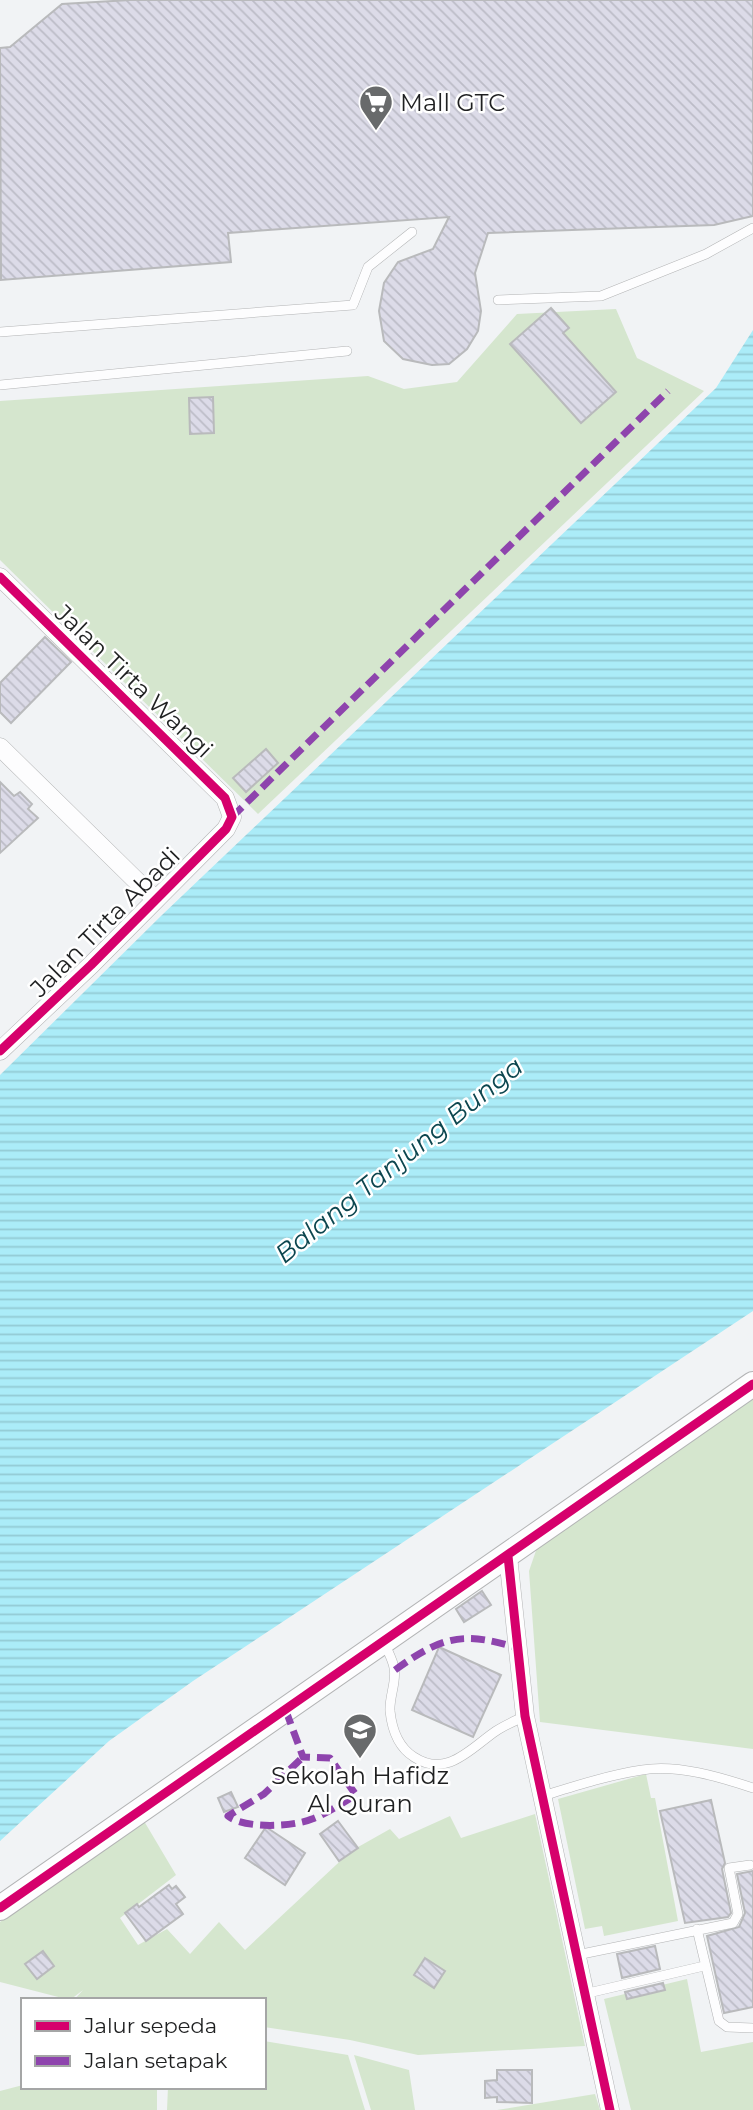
<svg xmlns="http://www.w3.org/2000/svg" width="753" height="2110" font-family="Montserrat,sans-serif">
<style>
.green{fill:#d5e6ce}
.water{fill:url(#water-rules)}
.building{fill:url(#building-back-hatch);stroke:#b9babc;stroke-width:2}
.lines{fill:none;stroke-linecap:round;stroke-linejoin:round}
.lane-casing{stroke:#b3b4b5;stroke-width:10}
.street-casing{stroke:#b3b4b5;stroke-width:19}
.secondary-casing{stroke:#b3b4b5;stroke-width:26}
.lane{stroke:#fdfdfe;stroke-width:9}
.street{stroke:#fdfdfe;stroke-width:18}
.secondary{stroke:#fdfdfe;stroke-width:24}
.quiet{stroke:#8e44ad;stroke-width:7;stroke-dasharray:14 7;stroke-linecap:butt}
.cycleway-casing{stroke:#fff;stroke-width:13}
.cycleway{stroke:#d6006c;stroke-width:9}
.labels{text-anchor:middle;dominant-baseline:central;stroke-width:5;stroke-linejoin:round;paint-order:stroke}
.poi-label{font-size:24px;fill:#1f2021;stroke:#fff;text-anchor:start}
.street-label{font-size:24px;fill:#1f2021;stroke:#fff}
.water-label{font-size:26px;font-style:italic;fill:#0c464f;stroke:#fff}
</style>
<defs>
<pattern id="water-rules" width="6" height="5" patternUnits="userSpaceOnUse" patternTransform="scale(1.75)"><rect width="6" height="5" fill="#abecf8"/><path d="M0 2.5h6" fill="none" stroke="#93cad4"/></pattern>
<pattern id="building-back-hatch" width="6" height="6" patternUnits="userSpaceOnUse" patternTransform="scale(1.75)"><rect width="6" height="6" fill="#dcdbe8"/><path d="M-1 5l2 2M0 0l6 6M5-1l2 2" fill="none" stroke="#bcbcc7"/></pattern>
</defs>
<rect width="100%" height="100%" fill="#f1f3f5"/>
<path class="green" d="M616,309L637,358L704,391L258,814L0,560V401L368,376L404,389L457,382L517,314Z
M753,1384V1749L540,1722L529,1571L540,1539Z
M646,1774L651,1798H655L678,1921L604,1936L602,1926L585,1929L558,1799Z
M535,1814L585,2046L418,2055L350,2040L264,2027V2000H74L83,1990L70,2000L0,1982V1922L40,1891L144,1821L176,1875L120,1918L138,1945L167,1929L190,1954L219,1922L245,1950L351,1851L390,1829L399,1839L450,1816L461,1838Z
M687,1979L701,2052L753,2042V2110H631L604,1999Z
M264,2041L348,2055L365,2110H167L168,2087H264Z
M354,2055L409,2070L415,2110H371Z
M23,2085V2087H157V2110H0V2091Z
M595,2094L600,2110H497Z"/>
<path class="water" d="M753,330V1311L193,1681L109,1741L0,1841V1075L162,915L716,388Z"/>
<path class="building" d="M130,0H753V216L714,225L488,233L475,273L481,311L478,331L467,349L449,364L432,365L403,359L384,341L379,311L384,283L398,262L433,249L449,217L228,233L231,262L1,280L0,48L10,47L62,4Z
M551,308L569,328L563,333L616,392L581,423L510,344Z
M213,397L214,433L190,434L189,398Z
M45,637L71,662L11,723L0,712V683Z
M266,749L278,763L246,792L233,778Z
M0,782L14,796L20,792L32,804L28,809L38,818L0,853Z
M482,1591L491,1605L464,1622L456,1609Z
M439,1647L501,1675L473,1737L412,1710Z
M231,1792L238,1807L224,1812L218,1798Z
M711,1800L725,1863L722,1869L731,1913L728,1917L685,1923L660,1811Z
M338,1821L358,1848L339,1861L320,1834Z
M266,1827L305,1853L285,1885L245,1858Z
M753,1871V2007L724,2013L707,1936L739,1927L745,1913L737,1874Z
M169,1885L172,1889L176,1886L185,1897L176,1904L183,1914L146,1941L125,1913L137,1904L139,1907Z
M655,1946L660,1969L622,1978L617,1954Z
M43,1951L54,1966L37,1979L25,1964Z
M425,1958L445,1971L434,1988L414,1975Z
M663,1983L665,1990L627,1999L625,1992Z
M497,2070H532V2103L497,2102V2097L485,2098V2081L497,2080Z"/>
<g class="lines">
<g class="lane-casing">
<path id="lane" d="M498,300L601,296L706,254L753,228
M0,332L353,305L368,267L412,232
M0,385L347,351
M384,1642C387,1650 393,1660 394,1668C397,1681 389,1697 390,1711C392,1730 398,1747 414,1757C447,1779 472,1747 496,1731C505,1725 515,1721 525,1716
M543,1796C575,1786 609,1775 642,1770C677,1764 720,1777 753,1788
M697,1929L719,2021L727,2027L753,2028
M577,1955L733,1923L738,1914L729,1868L750,1865
M584,1994L704,1966"/>
</g>
<g class="street-casing">
<path id="street" d="M0,577L225,798L232,817L226,829L91,965L0,1051
M0,747L155,899
M508,1556L525,1716L610,2110"/>
</g>
<g class="secondary-casing">
<path id="secondary" d="M0,1908L753,1384"/>
</g>
<use href="#lane" class="lane"/>
<use href="#street" class="street"/>
<use href="#secondary" class="secondary"/>
<path class="quiet" d="M232,817L668,391
M395,1670C442,1636 463,1631 518,1648
M286,1711L303,1757L330,1758L356,1795C342,1803 328,1813 312,1819C293,1827 244,1829 228,1816L264,1794L303,1757"/>
<g class="cycleway-casing">
<path id="cycleway" d="M0,577L225,798L232,817L226,829L91,965L0,1051
M508,1556L525,1716L610,2110
M0,1908L753,1384"/>
</g>
<use href="#cycleway" class="cycleway"/>
</g>
<defs>
<g id="supermarket-pin" transform="scale(1.75)"><path d="M0 17L-7.5 6A9.5 9.5 0 1 1 7.5 6Z" fill="#686a6b" stroke="#fff"/><path d="M-6-5.5h2.5l.6 2H6L4.5 2H-2.5L-4.4-4H-6ZM-1.5 3.2a1.3 1.3 0 1 0 .1 0ZM3 3.2a1.3 1.3 0 1 0 .1 0Z" fill="#fff"/></g>
<g id="school-pin" transform="scale(1.75)"><path d="M0 17L-7.5 6A9.5 9.5 0 1 1 7.5 6Z" fill="#686a6b" stroke="#fff"/><path d="M0-5L7-2L0 1L-7-2ZM-4 1L0 2.5L4 1V4Q0 6-4 4Z" fill="#fff"/></g>
</defs>
<g fill-rule="evenodd">
<use href="#supermarket-pin" x="376" y="102"/>
<use href="#school-pin" x="360" y="1730"/>
</g>
<g class="labels">
<g class="poi-label">
<text x="400" y="102">Mall GTC</text>
<text x="360" y="1775" text-anchor="middle">Sekolah Hafidz<tspan x="360" dy="28">Al Quran</tspan></text>
</g>
<g class="street-label">
<text transform="translate(134 681) rotate(44)">Jalan Tirta Wangi</text>
<text transform="translate(105 922) rotate(-45)">Jalan Tirta Abadi</text>
</g>
<g class="water-label">
<text transform="translate(399 1160) rotate(-39)">Balang Tanjung Bunga</text>
</g>
</g>
<rect x="21" y="1998" width="245" height="91" fill="#ffffff" stroke="#a5a6a6" stroke-width="2"/>
<rect x="35" y="2021" width="35" height="10" fill="#d6006c" stroke="#a5a6a6" stroke-width="2"/>
<text x="84" y="2033" font-size="21" fill="#1f2021">Jalur sepeda</text>
<rect x="35" y="2056" width="35" height="10" fill="#8e44ad" stroke="#a5a6a6" stroke-width="2"/>
<text x="84" y="2068" font-size="21" fill="#1f2021">Jalan setapak</text>
</svg>
